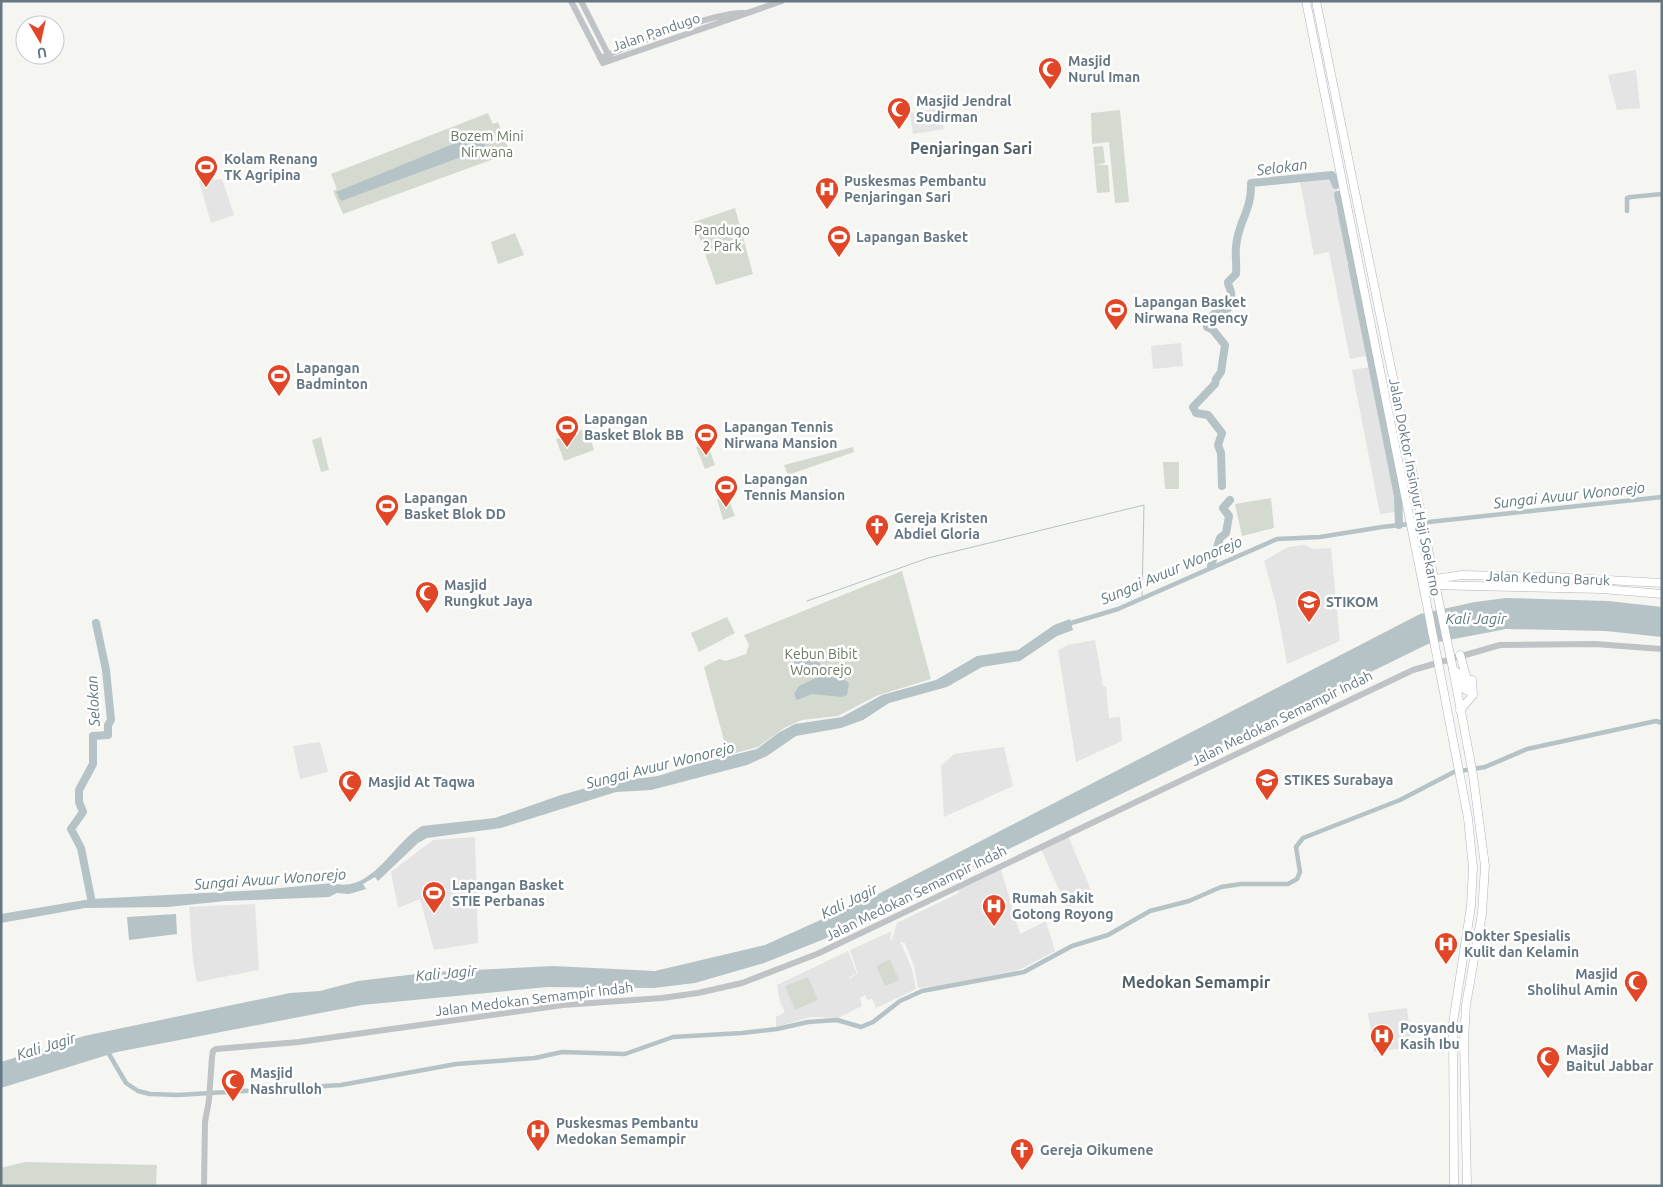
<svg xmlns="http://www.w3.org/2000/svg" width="1663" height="1187" font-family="Ubuntu,sans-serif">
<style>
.built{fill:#e3e4e3}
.green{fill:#d5dad1}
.water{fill:#b5c3c6}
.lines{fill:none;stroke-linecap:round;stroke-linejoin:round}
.stream{stroke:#b5c3c6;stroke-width:1}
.canal{stroke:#b5c3c6;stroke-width:4.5}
.river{stroke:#b5c3c6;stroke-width:8}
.major-casing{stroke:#b0b5b9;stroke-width:9}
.minor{stroke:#bfc3c6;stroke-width:6}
.major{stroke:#fff;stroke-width:8}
.major-bridge-casing{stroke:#b0b5b9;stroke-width:9;stroke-linecap:butt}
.major-bridge{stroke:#fff;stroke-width:8}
.labels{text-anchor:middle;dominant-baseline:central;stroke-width:5;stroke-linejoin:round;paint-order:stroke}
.street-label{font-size:14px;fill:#657782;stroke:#fff}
.poi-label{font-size:14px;font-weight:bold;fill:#657782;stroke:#fff;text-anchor:start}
.park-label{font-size:14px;fill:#697a63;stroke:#fff}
.water-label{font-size:15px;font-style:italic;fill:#60797f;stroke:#fff}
.quarter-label{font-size:16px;font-weight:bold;fill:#526068;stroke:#fff}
</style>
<rect width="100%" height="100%" fill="#f5f5f2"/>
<path class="built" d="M1636,70L1640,108L1617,110L1608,75Z
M941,108L944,129L913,134L910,113Z
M1334,174L1371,355L1350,359L1329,252L1314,255L1299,177Z
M211,178L215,180L222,179L234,215L211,223L199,181Z
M1181,343L1183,366L1153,369L1151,346Z
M1371,367L1377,371L1404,511L1380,514L1352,370Z
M1305,545L1313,549L1331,548L1340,641L1287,664L1276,604L1264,561L1288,547Z
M1095,640L1103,686L1106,687L1109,718L1120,717L1122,741L1076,762L1058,650L1068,645Z
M320,742L328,772L300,779L293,746Z
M1004,747L1013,786L944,817L941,766L954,754Z
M1068,836L1091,890L1086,892L1089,897L1067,908L1041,849Z
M475,837L478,943L434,950L420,899L398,908L391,872L433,840Z
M1000,866L1020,934L1046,921L1055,951L1021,969L947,985L918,988L914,966L905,943L892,939L897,923L959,893L958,887Z
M255,904L259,970L197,982L193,960L189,907Z
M892,931L890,940H899L903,948L912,969L916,989L876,1008L872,998L868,1000L865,995L860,998L862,1006L838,1018L810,1017L776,1027V1017L785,1012L780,1002L777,985L848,951L857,974L849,977L852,984L850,978L858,974L850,950Z
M1407,1008L1412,1047L1374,1052L1368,1013Z"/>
<path class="green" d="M1120,110L1129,202L1115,203L1109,142L1092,144L1091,113Z
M488,113L493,124L498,122L510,153L343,214L333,191L337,189L331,174Z
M1103,146L1105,163L1096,165H1108L1110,192L1097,193L1093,147Z
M735,208L753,274L716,285L694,222Z
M515,233L524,255L498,264L491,242Z
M587,428L594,450L564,461L556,439Z
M321,437L329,470L321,472L312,440Z
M707,443L715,465L705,469L696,447Z
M853,447L854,452L788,475L784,465Z
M1163,462H1179V489H1165Z
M727,495L735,516L723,520L717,499Z
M1271,498L1274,528L1242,536L1235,504Z
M902,571L931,679L876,696L838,716L802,720L784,728L758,747L728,755L704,667L719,659L726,661L746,654L749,645L744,635Z
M727,617L735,633L699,652L691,633Z
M890,959L899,980L885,986L876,966Z
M808,977L818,1000L795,1010L785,986Z
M25,1162L157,1165L156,1186H1V1168Z"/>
<path class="water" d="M480,133L486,148L341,201L336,192Z
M1506,598L1608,601L1662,607V637L1606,631L1506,629L1428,644L827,938L764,963L695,983L654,988L548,987L362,1005L117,1052L1,1088V1062L84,1036L290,993L320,991L358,981L433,972L553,966L655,971L765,945L878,894L1420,614L1475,602Z
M1070,619L1073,630L1057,636L1020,661L982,667L947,687L889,703L863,720L841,728L796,736L767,756L747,765L651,790L616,792L501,828L427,838L418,843L378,881L375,877L363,884L366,889L349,894L337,893L329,897L225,901L168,907L85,908L1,923V914L91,899L260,890L332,883C372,895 394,841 422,826L495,818L561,795L604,783L658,776L696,764L757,749L778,733L795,724L842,717L882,695L936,680L977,656L1018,650L1054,625Z
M794,652H801L820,663V668L808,670L798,676L797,666L792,659Z
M822,675L847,681L849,684L847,695L842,697L812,694L797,700L794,694L799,686Z
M176,914L177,934L129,940L127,917Z"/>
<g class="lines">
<path class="stream" d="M807,601L928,558L1144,505L1142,598"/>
<path class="canal" d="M1627,211V198L1631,197L1662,194
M1068,624L1118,609L1277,539L1320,537L1382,527L1662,497
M109,1054L126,1083L138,1091L150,1094L178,1095L341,1085L456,1064L535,1058L562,1052L625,1054L673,1037L742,1033L777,1029L808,1022L837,1020L861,1027L873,1022L900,1001L922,991L1024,972L1072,946L1108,935L1150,911L1189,901L1221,887L1241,884H1288L1297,879L1300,872L1296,847L1303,838L1400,800L1454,772L1485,767L1527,749L1656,721L1662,723"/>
<path class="river" d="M1338,195L1340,204
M1341,209L1351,259
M1352,265L1369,350
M1370,355L1398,496L1399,525
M1222,486L1221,453L1218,445L1222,433L1208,415L1196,413L1193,407L1215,384L1216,379L1221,372L1225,345L1213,330L1207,327L1206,322L1214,314C1226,313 1233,308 1231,293C1231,289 1228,287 1228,282L1236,274C1237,265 1235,256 1236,247C1238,221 1252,211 1251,183L1332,175L1336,185
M1211,566L1220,538L1226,533L1229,516L1223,508L1230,500
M92,903L81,848L71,829L83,812L79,802V790L93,764V736L108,735V725L111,720L106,670L96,623"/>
<g class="major-casing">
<path id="major" d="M1306,1L1425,595
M1316,1L1437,593
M1429,580L1462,575L1552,577L1662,583
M1430,585L1602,589L1662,594
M1453,669L1473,775L1485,866L1482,913L1466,1005L1464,1041L1467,1186
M1453,670L1460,674L1464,689L1468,691L1469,686L1460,655
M1440,672L1468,818L1473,868L1471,906L1453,1023L1454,1186
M1460,710L1473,695L1472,680"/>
</g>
<path class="minor" d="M571,1L603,63L782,1
M581,1L610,58
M600,58C629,46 717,11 744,13
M204,1186L205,1122L209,1100L212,1057L213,1051L216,1049L299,1042L563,1005L662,998L698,993L742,983L817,954L1413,670L1500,645L1595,644L1662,649"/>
<use href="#major" class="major"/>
<g class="major-bridge-casing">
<path id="major-bridge" d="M1437,593L1453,669
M1425,595L1440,672"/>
</g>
<use href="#major-bridge" class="major-bridge"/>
</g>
<defs>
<g id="mosque-pin" transform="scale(1.25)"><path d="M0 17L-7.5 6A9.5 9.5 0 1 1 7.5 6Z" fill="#e14726" stroke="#fff"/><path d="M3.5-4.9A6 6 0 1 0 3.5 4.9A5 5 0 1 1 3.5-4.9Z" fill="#fff"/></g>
<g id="stadium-pin" transform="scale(1.25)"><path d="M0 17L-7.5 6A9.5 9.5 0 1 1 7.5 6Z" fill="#e14726" stroke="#fff"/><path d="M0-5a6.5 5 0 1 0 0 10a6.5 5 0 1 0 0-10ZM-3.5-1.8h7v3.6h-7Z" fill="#fff"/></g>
<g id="hospital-pin" transform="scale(1.25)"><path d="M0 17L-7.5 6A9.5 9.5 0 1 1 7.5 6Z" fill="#e14726" stroke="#fff"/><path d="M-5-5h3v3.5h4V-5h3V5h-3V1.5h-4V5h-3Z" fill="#fff"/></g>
<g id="church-pin" transform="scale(1.25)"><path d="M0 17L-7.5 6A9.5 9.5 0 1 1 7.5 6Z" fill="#e14726" stroke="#fff"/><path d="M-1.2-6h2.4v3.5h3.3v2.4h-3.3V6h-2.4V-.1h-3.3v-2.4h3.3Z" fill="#fff"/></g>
<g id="university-pin" transform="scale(1.25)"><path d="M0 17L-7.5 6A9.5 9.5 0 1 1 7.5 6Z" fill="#e14726" stroke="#fff"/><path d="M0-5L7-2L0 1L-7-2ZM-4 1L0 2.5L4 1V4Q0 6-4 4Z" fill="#fff"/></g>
</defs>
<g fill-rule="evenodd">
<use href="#mosque-pin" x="1050" y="69"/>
<use href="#mosque-pin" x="899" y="109"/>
<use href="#stadium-pin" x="206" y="167"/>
<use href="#hospital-pin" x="827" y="189"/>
<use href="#stadium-pin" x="839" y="237"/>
<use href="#stadium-pin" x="1116" y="310"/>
<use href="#stadium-pin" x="279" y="376"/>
<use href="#stadium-pin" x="567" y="427"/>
<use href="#stadium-pin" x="706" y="435"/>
<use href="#stadium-pin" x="726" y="487"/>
<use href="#stadium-pin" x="387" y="506"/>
<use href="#church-pin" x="877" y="526"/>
<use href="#mosque-pin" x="427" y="593"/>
<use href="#university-pin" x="1309" y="602"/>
<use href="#university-pin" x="1267" y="780"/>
<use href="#mosque-pin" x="350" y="782"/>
<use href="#stadium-pin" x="434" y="893"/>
<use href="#hospital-pin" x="994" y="906"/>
<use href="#hospital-pin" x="1446" y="944"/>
<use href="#mosque-pin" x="1636" y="982"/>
<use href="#hospital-pin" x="1382" y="1036"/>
<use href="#mosque-pin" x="1548" y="1058"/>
<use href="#mosque-pin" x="233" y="1081"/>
<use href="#hospital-pin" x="538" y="1131"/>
<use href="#church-pin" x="1022" y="1150"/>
</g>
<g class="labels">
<g class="street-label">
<text transform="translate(656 32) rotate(-19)">Jalan Pandugo</text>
<text transform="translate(1415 487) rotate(79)">Jalan Doktor Insinyur Haji Soekarno</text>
<text transform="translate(1548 578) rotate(2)">Jalan Kedung Baruk</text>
<text transform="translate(1282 718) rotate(-26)">Jalan Medokan Semampir Indah</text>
<text transform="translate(916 893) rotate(-26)">Jalan Medokan Semampir Indah</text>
<text transform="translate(534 999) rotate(-7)">Jalan Medokan Semampir Indah</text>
</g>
<g class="poi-label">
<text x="1068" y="61">Masjid<tspan x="1068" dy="16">Nurul Iman</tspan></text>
<text x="916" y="101">Masjid Jendral<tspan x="916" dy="16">Sudirman</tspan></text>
<text x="224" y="159">Kolam Renang<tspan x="224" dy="16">TK Agripina</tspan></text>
<text x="844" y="181">Puskesmas Pembantu<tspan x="844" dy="16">Penjaringan Sari</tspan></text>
<text x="856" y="237">Lapangan Basket</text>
<text x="1134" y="302">Lapangan Basket<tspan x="1134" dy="16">Nirwana Regency</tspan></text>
<text x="296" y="368">Lapangan<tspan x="296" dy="16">Badminton</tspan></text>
<text x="584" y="419">Lapangan<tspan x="584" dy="16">Basket Blok BB</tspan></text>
<text x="724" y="427">Lapangan Tennis<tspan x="724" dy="16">Nirwana Mansion</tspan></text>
<text x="744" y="479">Lapangan<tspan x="744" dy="16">Tennis Mansion</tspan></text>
<text x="404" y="498">Lapangan<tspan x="404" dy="16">Basket Blok DD</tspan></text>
<text x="894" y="518">Gereja Kristen<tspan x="894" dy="16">Abdiel Gloria</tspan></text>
<text x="444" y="585">Masjid<tspan x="444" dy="16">Rungkut Jaya</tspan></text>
<text x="1326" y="602">STIKOM</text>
<text x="1284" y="780">STIKES Surabaya</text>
<text x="368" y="782">Masjid At Taqwa</text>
<text x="452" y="885">Lapangan Basket<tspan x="452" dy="16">STIE Perbanas</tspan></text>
<text x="1012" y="898">Rumah Sakit<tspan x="1012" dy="16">Gotong Royong</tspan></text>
<text x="1464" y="936">Dokter Spesialis<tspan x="1464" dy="16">Kulit dan Kelamin</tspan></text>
<text x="1618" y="974" text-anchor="end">Masjid<tspan x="1618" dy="16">Sholihul Amin</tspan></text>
<text x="1400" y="1028">Posyandu<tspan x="1400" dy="16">Kasih Ibu</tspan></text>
<text x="1566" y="1050">Masjid<tspan x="1566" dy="16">Baitul Jabbar</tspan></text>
<text x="250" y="1073">Masjid<tspan x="250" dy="16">Nashrulloh</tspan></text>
<text x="556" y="1123">Puskesmas Pembantu<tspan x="556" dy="16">Medokan Semampir</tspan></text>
<text x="1040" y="1150">Gereja Oikumene</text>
</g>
<g class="park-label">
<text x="487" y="136">Bozem Mini<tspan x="487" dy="16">Nirwana</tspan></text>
<text x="722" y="230">Pandugo<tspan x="722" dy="16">2 Park</tspan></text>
<text x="821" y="654">Kebun Bibit<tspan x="821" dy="16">Wonorejo</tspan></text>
</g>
<g class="water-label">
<text transform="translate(1282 167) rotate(-7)">Selokan</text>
<text transform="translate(1569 495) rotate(-6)">Sungai Avuur Wonorejo</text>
<text transform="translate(1171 570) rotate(-23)">Sungai Avuur Wonorejo</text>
<text x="1476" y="618">Kali Jagir</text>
<text transform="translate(93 701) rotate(-93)">Selokan</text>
<text transform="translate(660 765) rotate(-14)">Sungai Avuur Wonorejo</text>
<text transform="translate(270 879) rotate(-4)">Sungai Avuur Wonorejo</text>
<text transform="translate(849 901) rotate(-26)">Kali Jagir</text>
<text transform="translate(446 973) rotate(-5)">Kali Jagir</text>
<text transform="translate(46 1046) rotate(-17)">Kali Jagir</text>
</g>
<g class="quarter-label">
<text x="971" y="148">Penjaringan Sari</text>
<text x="1196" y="982">Medokan Semampir</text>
</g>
</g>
<rect width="1663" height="1187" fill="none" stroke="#657782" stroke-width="5"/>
<g transform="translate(40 40) rotate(171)"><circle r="24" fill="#ffffff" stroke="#c1c9cd"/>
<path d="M0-4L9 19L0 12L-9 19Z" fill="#e14726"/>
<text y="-8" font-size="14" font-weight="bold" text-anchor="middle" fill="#657782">U</text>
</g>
</svg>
